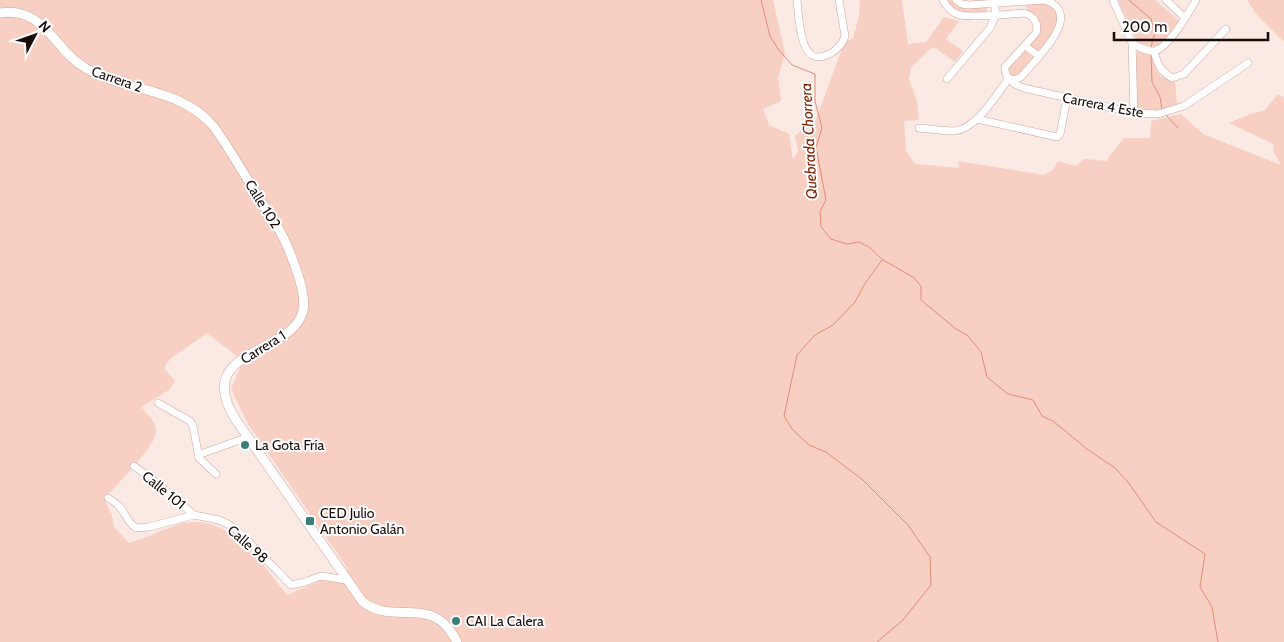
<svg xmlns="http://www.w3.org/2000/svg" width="1284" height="642" font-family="Cabin,sans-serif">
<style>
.green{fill:#f8cfc3;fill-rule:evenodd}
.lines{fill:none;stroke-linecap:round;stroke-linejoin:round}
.stream{stroke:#e18d76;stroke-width:1}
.minor-casing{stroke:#cea69b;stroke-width:8}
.major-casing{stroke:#cea69b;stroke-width:10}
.minor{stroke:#fff;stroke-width:7}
.major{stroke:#fff;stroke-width:9}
.poi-dot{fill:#387f78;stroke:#fff;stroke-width:2}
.labels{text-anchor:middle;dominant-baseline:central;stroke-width:4;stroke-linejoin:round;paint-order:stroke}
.street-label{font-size:14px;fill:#190b08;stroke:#fff}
.poi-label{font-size:14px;fill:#190b08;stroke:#fff;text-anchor:start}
.water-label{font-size:15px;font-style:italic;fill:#822100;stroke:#fff}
</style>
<rect width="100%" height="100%" fill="#fbe9e4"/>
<path class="green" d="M0,0H773L785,53L778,78L781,101L763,109L769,125L789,134L793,160L798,151L795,136L804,128L812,130L844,43L853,38L859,16L860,0H902L908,44L926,42L944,17L959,21L946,39L963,51L955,62L934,47L928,51L911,68L909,79L917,101L919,120L904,121L906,151L915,164L959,168L958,161L1044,175L1053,170L1058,161L1076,166L1084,159L1106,161L1124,138H1150L1151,121L1181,114L1203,134L1281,165L1274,153L1273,144L1229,123L1253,113L1264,111L1278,94L1284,98V642H0ZM207,333L243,361L231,389L248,424L348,569L287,595C260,562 232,515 183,523C176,524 168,529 161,531C151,536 140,539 129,543L114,527L112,515L104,499C115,486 158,445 156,430C155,420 147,414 141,407L169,390L175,381L164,368L170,359Z
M946,0H952C962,10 973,8 987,7V13C971,14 956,16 946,0Z
M1118,0H1155L1179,21L1165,41L1155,47L1138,43Z
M1247,0H1284V42L1257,15Z
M1026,3C1031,3 1037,3 1042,3C1046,4 1050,6 1053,9C1066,23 1047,41 1038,51L1029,44L1039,32L1027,11Z
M1137,48L1153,55L1155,67L1161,77L1175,81L1177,106L1157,110L1138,109L1136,73Z
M1025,51L1033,57L1017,75L1013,76L1010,75L1008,72L1009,68Z"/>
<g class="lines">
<path class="stream" d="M761,0L770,36L778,49L792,65L815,74V101L822,128L816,147L826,200L820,211L821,227L831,239L847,244L859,242L869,247L883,260L913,277L921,286V300L956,329L967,335L981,352L987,377L1008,394L1033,400L1042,416L1053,421L1087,449L1115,468L1128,482L1156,522L1205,554L1200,587L1212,607L1218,642
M1129,0L1151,19L1155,33L1151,47
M1151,54L1152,82L1160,97L1162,110
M1166,115L1178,128
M877,642L903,620L931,585L930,557L908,525L863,480L826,452L809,445L792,429L784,416L797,355L815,335L833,325L855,302L864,285L882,260"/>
<g class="minor-casing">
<path id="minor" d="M797,0C799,16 799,68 827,55C835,52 843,44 845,36L839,0
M943,0C946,6 950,11 957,14C968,19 1010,14 1024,13C1034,16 1039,23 1036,33L1005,67C1004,78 1014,85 1024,88L1134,113L1158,114L1184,106L1248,63
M956,0L962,4L968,5L1045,0C1086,14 1035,60 1021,77L1014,80L1009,79
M1113,0L1132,43L1134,113
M1166,0L1185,18
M1132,43C1139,47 1146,52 1154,51C1168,49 1189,12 1196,0
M1025,46L1039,56
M1154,51C1157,63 1160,71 1172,78L1184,74L1226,29
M947,79L990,28L996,14L994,3
M977,119L1057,137L1060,134L1067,99
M919,128C931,129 943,131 954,131C977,129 996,95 1009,78
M158,403L190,421L193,426L199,458L216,474
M198,455L248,437
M134,466L157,483L194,515
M108,498C127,508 123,519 136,528L149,527L194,515L219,520L228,524L239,532L291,585L305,582L321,576L347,580"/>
</g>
<g class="major-casing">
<path id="major" d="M0,13C45,6 54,51 87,69C129,92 182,88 214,127C229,148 242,170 255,192C265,208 277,224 285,241C292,257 307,294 303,311C292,356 190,348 236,420L362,601C394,628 432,591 457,642"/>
</g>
<use href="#minor" class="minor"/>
<use href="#major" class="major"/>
</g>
<g class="poi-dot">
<circle cx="245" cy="445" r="5"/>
<rect x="305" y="516" width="10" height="10" rx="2.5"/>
<circle cx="456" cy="621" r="5"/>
</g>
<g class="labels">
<g class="street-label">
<text transform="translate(117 79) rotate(19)">Carrera 2</text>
<text transform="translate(1103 105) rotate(11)">Carrera 4 Este</text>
<text transform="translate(263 204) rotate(58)">Calle 102</text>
<text transform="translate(263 347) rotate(-32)">Carrera 1</text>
<text transform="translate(164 490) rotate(39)">Calle 101</text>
<text transform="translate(248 544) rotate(42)">Calle 98</text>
</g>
<g class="poi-label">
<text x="255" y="445">La Gota Fría</text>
<text x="320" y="513">CED Julio<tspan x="320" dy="16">Antonio Galán</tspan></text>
<text x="466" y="621">CAI La Calera</text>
</g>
<g class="water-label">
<text transform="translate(809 141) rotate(-93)">Quebrada Chorrera</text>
</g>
</g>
<g transform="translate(35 35) rotate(49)" stroke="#ffffff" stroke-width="4" paint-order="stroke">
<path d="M0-4L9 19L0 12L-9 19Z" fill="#190b08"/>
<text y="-8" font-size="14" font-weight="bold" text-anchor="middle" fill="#190b08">N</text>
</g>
<path d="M1114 32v8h154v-8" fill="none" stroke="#190b08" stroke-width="2.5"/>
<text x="1122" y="32" font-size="15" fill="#190b08" stroke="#ffffff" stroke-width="4" paint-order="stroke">200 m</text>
</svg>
